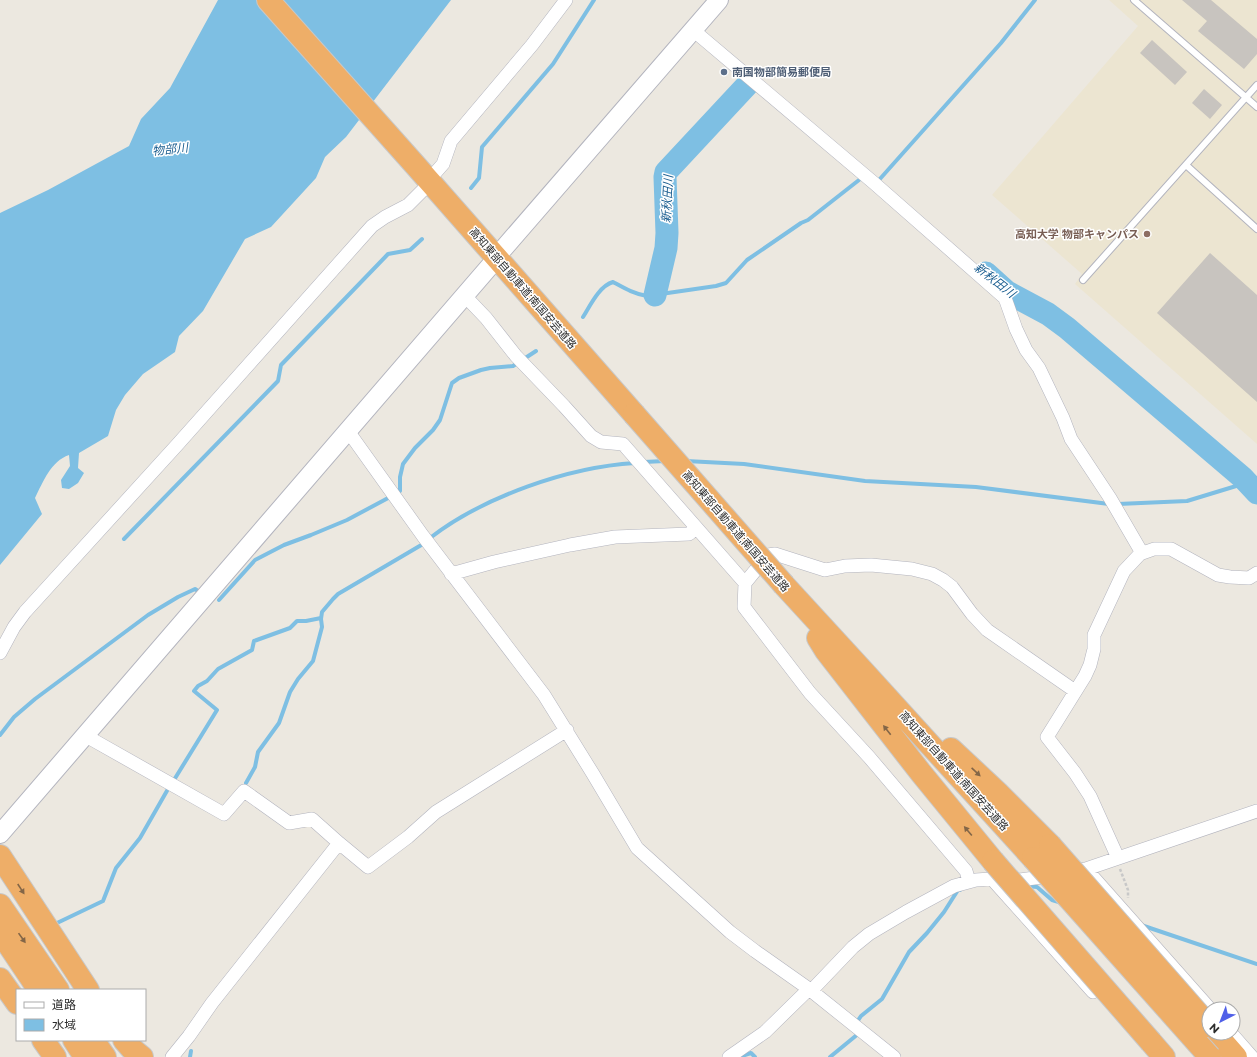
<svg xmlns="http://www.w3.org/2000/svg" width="1257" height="1057" font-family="Montserrat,'Noto Sans JP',sans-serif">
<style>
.education{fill:#ece5d1}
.water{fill:#7ebfe3}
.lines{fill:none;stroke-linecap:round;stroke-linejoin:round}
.stream{stroke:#7ebfe3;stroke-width:4}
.river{stroke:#7ebfe3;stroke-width:23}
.building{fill:#c8c4bf}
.lane-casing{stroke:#b3b4be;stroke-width:8}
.street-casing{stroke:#b3b4be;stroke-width:14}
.secondary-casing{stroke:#b3b4be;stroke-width:20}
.highway-casing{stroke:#c8c8c8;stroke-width:24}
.path{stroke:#c8c8c8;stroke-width:2.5;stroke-dasharray:3 2;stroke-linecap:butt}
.lane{stroke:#fff;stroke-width:6}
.street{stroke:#fff;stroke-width:13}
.secondary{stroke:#fff;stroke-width:18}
.highway{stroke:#eeae68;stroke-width:22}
.highway-bridge-casing{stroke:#c8c8c8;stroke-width:24;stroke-linecap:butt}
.highway-bridge{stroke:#eeae68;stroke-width:22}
.oneway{fill:#836647}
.service-dot{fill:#5c6f8a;stroke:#fff;stroke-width:1.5}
.education-dot{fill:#8d6e63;stroke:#fff;stroke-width:1.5}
.labels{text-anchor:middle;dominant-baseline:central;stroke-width:3;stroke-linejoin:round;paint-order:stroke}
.service-label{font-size:11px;font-weight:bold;fill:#4e5e75;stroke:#fff;text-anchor:start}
.education-label{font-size:11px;font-weight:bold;fill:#785e54;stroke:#fff;text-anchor:end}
.street-label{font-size:11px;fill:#2c2c2c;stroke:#fff}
.water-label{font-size:12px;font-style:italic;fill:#1b5e90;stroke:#fff}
</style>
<rect width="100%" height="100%" fill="#ece8e0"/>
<path class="education" d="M1109,0H1257V444L1075,284L1082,274L992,195L1138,26Z"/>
<path class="water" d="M218,0H451L346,137L325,157L316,178L271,227L245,239L203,311L179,336L175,352L143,374L125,395L116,410L108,436L79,453L78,468L84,473L78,483L69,489L62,488L61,480L70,466L69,455C51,461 43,482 35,498L42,514L0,565V213L48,190L129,146L141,119L170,88Z"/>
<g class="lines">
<path class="stream" d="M879,180L1001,43L1035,0
M471,188L479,178L482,147L553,64L594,0
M583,317C590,306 599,286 613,282C624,288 634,294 647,296L716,286L726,283L747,260L801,223L808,220L859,180
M686,461L744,464L865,481L976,487L1109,504
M644,462L665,461
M398,492L400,491V477L403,464L415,448L433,430L440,420L452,383L459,378L481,370L490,368L513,366L536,351
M1118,504L1187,501L1246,483
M430,538C483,497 568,467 635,463
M124,539L278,381L281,365L388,254L410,250L422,239
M219,600L255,560L284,545L311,535L347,520L390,497
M0,735L14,717L35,699L148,615L178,597L195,589L198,591
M174,780L217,710L194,691L198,686L207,681L218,669L252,650L254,641L290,628L297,621H306L321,618
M246,783L255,767L258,752L279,723L290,692L298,679L313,661L322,627L321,619L322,612L333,599L338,594L423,544
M1026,886L1037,887L1052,900L1062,903
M57,923L103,901L116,868L140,838L168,789
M1141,925L1257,964
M857,1022L861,1016L882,999L909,952L927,933L944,912L958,890H960
M742,1056L751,1053L755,1057
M190,1057L191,1051
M830,1057L858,1034L856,1032"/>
<path class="river" d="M986,273L1007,292L1048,314L1067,328L1243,478L1257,493
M655,295L666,248L667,233L665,177L666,172L748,84"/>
</g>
<path class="building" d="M1182,0H1211L1257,39V54L1244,69L1198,31L1207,21Z
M1152,40L1187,72L1175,85L1140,53Z
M1204,89L1222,105L1210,119L1192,103Z
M1210,253L1257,295V402L1157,313Z"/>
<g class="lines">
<g class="lane-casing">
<path id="lane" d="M1134,0L1257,107
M1186,165L1257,229
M1083,280L1257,85"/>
</g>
<g class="street-casing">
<path id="street" d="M693,30L874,183L1005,298L1016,329L1026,350L1039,368L1063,418L1071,439L1110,498L1142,553
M436,172L443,164L451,141L532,45L566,0
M465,296L486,318L516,356L564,406L591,436L601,442L623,444L745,583
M348,431L423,536L544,695L593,774L637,848L730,932L755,951L809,989L894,1057
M451,574L494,562L570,545L615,537L689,534L696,528
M0,653L14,627L25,612L177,445L372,226L385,217L408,205L424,189
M86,736L224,814L244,791L289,823L312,819L339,843L368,867L408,837L436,812L567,730
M1118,858L1090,796L1075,773L1047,737L1085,676L1090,665L1094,649V635L1124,571L1140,554L1154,549H1171L1218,575L1230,577L1249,578L1257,573
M1086,869L1210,1009
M992,879L1093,992
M969,881L966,871L869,757L810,693L744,607L745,583L768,555L775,554L825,570L845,566L871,565L912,569L932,574L943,580L952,587L972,614L987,630L1075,691
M811,991L853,947L869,934L906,912L954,886L976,880L1005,878L1020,880L1042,877L1086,869L1257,811
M1231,1033L1252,1057
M172,1057L189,1036L212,1003L339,843
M729,1057L765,1032L809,989"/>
</g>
<g class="secondary-casing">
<path id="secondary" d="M504,248L719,0
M0,834L490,266"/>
</g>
<g class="highway-casing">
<path id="highway" d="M268,0L416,166L634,414
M784,585L863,671L1033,858
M818,638L826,651L921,773L993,861
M951,749L998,793L1050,845
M0,856L88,990
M0,905L58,990
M0,932L39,990
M0,979L17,1003
M1215,1033L1236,1057
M43,1040L55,1057
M74,1040L85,1057
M93,1040L105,1057
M124,1040L131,1048L142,1057
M1151,1042L1164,1057"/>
</g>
<path class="path" d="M1120,869L1128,890V898"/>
<use href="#lane" class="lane"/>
<use href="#street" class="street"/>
<use href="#secondary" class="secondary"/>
<use href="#highway" class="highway"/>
<g class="highway-bridge-casing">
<path id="highway-bridge" d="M634,414L784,585
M1050,845L1209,1026
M1033,858L1210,1057
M993,861L1151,1042"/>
</g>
<use href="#highway-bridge" class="highway-bridge"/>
</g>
<defs><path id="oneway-solid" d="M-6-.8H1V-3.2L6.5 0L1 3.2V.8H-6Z"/></defs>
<g class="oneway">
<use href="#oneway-solid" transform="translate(887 730) rotate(-128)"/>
<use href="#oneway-solid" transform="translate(976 772) rotate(43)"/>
<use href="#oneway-solid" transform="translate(968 831) rotate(-130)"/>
<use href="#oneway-solid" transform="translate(21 889) rotate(57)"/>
<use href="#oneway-solid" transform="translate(22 938) rotate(55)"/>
</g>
<circle class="service-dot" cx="724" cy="72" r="4"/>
<circle class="education-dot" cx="1147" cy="234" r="4"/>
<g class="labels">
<g class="service-label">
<text x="732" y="72">南国物部簡易郵便局</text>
</g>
<g class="education-label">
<text x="1139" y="234">高知大学 物部キャンパス</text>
</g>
<g class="street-label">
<text transform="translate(523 288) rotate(49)">高知東部自動車道;南国安芸道路</text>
<text transform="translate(736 531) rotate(49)">高知東部自動車道;南国安芸道路</text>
<text transform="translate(954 771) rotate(48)">高知東部自動車道;南国安芸道路</text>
</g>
<g class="water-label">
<text transform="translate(170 149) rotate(-6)">物部川</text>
<text transform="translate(667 199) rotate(-87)">新秋田川</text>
<text transform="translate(995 280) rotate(38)">新秋田川</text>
</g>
</g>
<rect x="16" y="989" width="130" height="52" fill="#ffffff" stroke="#ababab"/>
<rect x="24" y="1002" width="20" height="6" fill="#ffffff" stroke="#ababab"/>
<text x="52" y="1009" font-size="12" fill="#2c2c2c">道路</text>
<rect x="24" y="1019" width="20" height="12" fill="#7ebfe3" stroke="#ababab"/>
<text x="52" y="1029" font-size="12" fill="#2c2c2c">水域</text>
<g transform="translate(1221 1021) rotate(222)"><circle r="19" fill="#ffffff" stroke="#ababab"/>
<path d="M0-3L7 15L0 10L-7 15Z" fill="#5060e8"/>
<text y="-6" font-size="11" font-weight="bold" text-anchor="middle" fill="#2c2c2c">N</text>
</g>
</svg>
